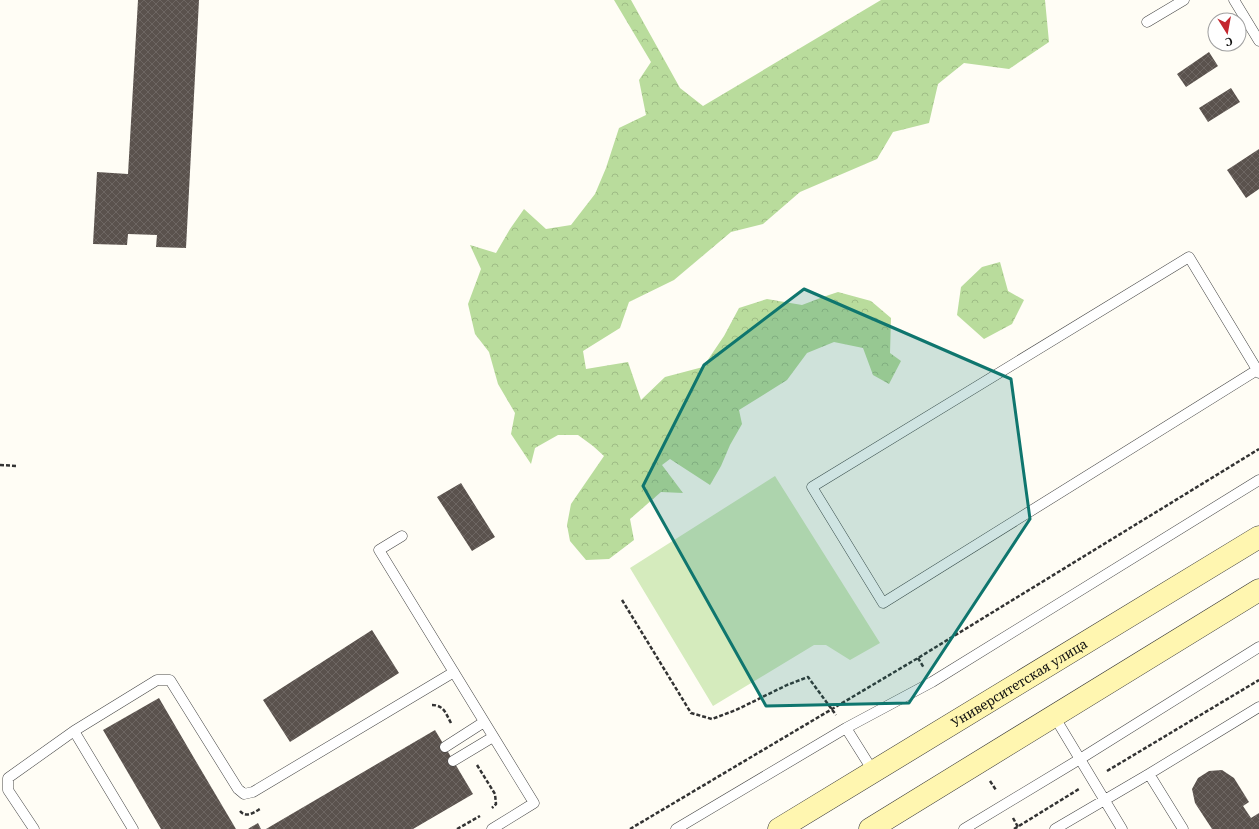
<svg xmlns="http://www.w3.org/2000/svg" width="1259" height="829" font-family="'Noto Serif',serif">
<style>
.grass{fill:#d5ebbd}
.forest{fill:url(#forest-crowns)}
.building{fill:url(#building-cross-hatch)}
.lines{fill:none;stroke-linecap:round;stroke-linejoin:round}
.service-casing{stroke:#444;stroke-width:11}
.secondary-casing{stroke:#333;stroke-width:23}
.path{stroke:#333;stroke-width:2.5;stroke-dasharray:4 2;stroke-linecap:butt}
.service{stroke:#fff;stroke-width:10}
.secondary{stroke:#fff6b0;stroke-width:22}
.marked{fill:#0f766e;fill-opacity:0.2;stroke:#0f766e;stroke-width:3;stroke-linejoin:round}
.labels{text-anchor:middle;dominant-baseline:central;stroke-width:4;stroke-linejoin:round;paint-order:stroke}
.street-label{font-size:13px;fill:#111;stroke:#fff}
</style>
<defs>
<pattern id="forest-crowns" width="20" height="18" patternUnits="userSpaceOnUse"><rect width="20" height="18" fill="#b9dc9c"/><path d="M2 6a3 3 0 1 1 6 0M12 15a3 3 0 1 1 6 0" fill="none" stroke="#9ebc85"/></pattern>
<pattern id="building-cross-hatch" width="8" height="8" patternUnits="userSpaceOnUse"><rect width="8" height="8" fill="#5a524d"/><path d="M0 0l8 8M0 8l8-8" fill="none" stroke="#6d6662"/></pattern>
</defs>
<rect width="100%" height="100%" fill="#fffdf5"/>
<path class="grass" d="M775,476L880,643L850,660L826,645H814L713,706L630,568Z"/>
<path class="forest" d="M614,0H631L680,88L703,106L881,0H1045L1049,42L1009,69L964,63L938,84L929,123L893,132L877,159L800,192L763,224L731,232L674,280L629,302L620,328L583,351L586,369L628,362L641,400L665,377L703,367L724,336L739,308L767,299L802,305L823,297L838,292L871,301L891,318L890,353L901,361L889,384L873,375L863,348L834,342L807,353L787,380L739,410L742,424L730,445L721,466L710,485L670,459L662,465L683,493L661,492L630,519L634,540L609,559L586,560L570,541L567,525L571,504L604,456L593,446L578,435H558L535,448L531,464L511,434L515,413L498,384L489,352L475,334L468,304L481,269L470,245L496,253L510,229L524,209L546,229L571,225L595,194L606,168L619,128L646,115L639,80L651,62Z
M1000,262L1008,291L1024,300L1012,324L984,339L957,315L961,287L982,267Z"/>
<path class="building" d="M138,0H199L186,248L156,247L157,235L128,234L127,245L93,244L97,172L128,174Z
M1209,52L1218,66L1186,87L1177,74Z
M1231,88L1240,102L1208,122L1199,108Z
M1259,149V189L1246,198L1227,170Z
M461,483L495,537L472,551L437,497Z
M372,630L399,673L290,742L263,700Z
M159,698L194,758L236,829H161L103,730Z
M435,730L473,794L413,829H266Z
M1222,770L1234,778L1249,802L1243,806L1251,818L1259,813V829H1212L1195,803L1192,789L1198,778L1209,771Z
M258,823L261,829H248L251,827Z"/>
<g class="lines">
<g class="service-casing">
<path id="service" d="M1234,0L1259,41
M1147,22L1184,0
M1257,370L883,603L812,487L1189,257L1259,373
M402,536L379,550L534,803L492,829
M1054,716L1122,829
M846,728L873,771
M74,731L133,829
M445,747L484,722
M453,761L493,737
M1149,774L1183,829
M34,829L8,790V778L74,731L157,680H170L238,789L244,794L253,792L454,672
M676,829L846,728L932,682L1259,480
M964,829L1080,759L1259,647
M1055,829L1149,774L1259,707"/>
</g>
<g class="secondary-casing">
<g id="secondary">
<path id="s1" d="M779,829L1259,537"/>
<path d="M870,829L1259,590"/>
</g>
</g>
<path class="path" d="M0,465L17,466
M622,600L691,713L712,719L736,710L787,685L808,677L836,715
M918,658L924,668
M432,705C444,705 446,714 451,723
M477,765L495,794L496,804L492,808
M1107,771L1259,680
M990,781L996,790
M240,811C246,818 253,813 260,809
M1013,818L1018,827
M457,829L480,816
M630,829L918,658L1259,449
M1014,829L1079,789"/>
<use href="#service" class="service"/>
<use href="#secondary" class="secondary"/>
</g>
<path class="marked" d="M804,289L1011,379L1030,519L909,703L766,706L643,486L704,365Z"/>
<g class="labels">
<g class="street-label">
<text stroke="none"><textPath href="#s1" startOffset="281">Университетская улица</textPath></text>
</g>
</g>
<g transform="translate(1227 32) rotate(169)"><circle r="19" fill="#ffffff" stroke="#a0a0a0"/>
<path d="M0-3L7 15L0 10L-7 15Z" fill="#c4262e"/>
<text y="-6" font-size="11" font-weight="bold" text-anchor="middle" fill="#111111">С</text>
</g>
</svg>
